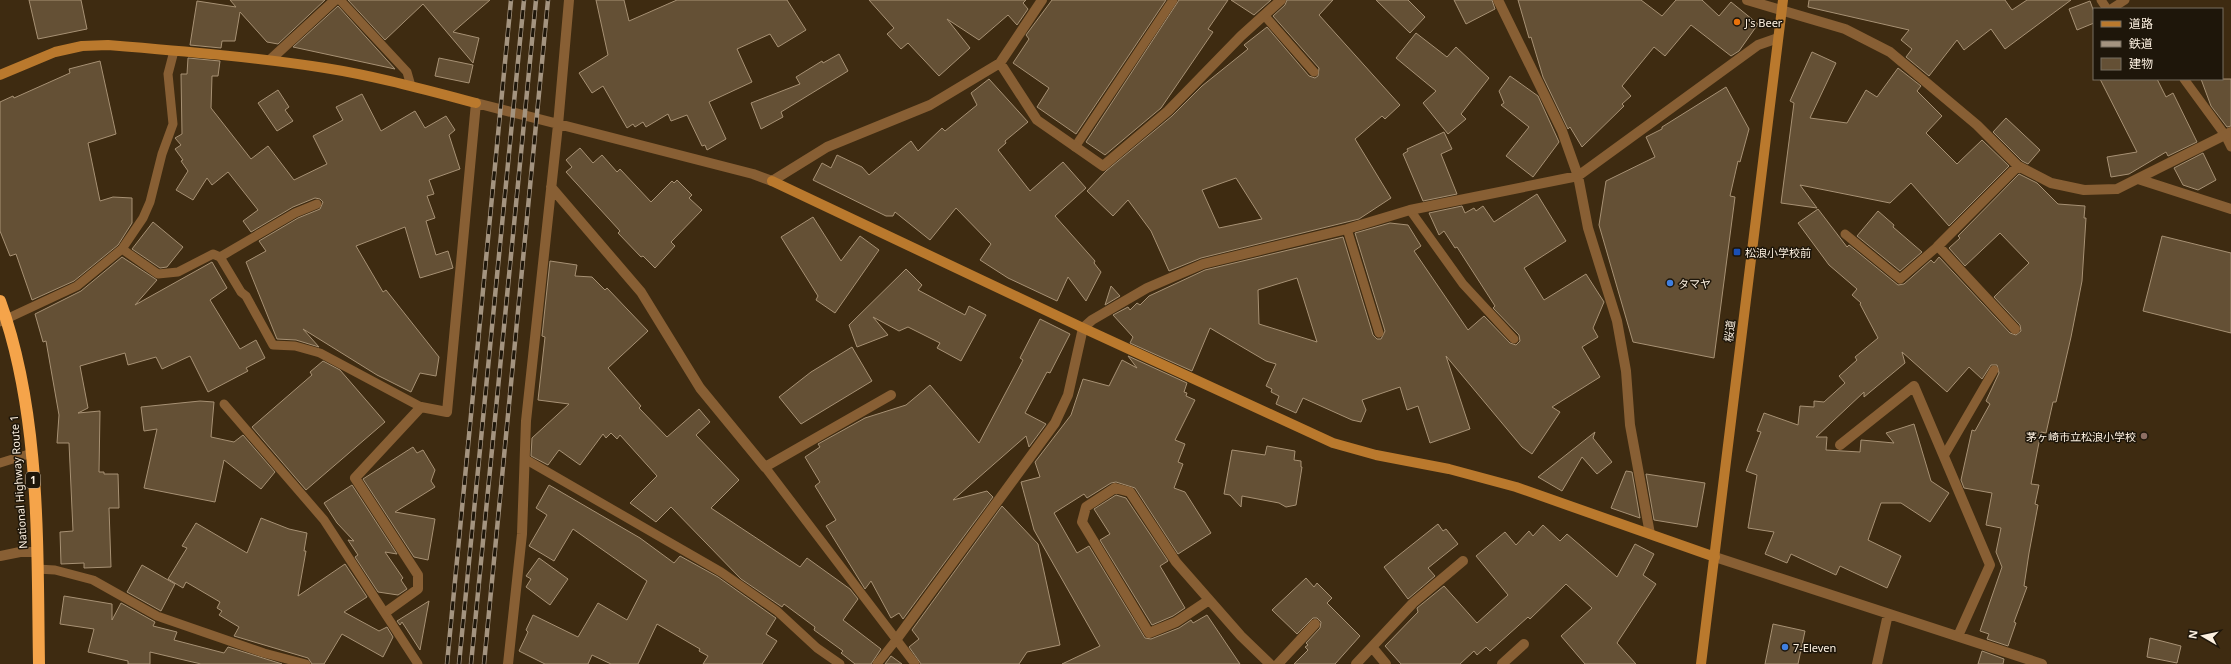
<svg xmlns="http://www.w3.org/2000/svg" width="2231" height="664" font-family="'Noto Sans','Noto Sans JP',sans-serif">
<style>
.building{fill:#645035;stroke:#a79174;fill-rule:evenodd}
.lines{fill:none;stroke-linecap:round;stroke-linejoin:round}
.lane{stroke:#885f34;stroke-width:9}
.street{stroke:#885f34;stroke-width:10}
.secondary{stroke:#ba792d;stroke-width:10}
.highway{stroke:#f5a44a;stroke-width:12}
.rail-casing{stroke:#a49480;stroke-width:4.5}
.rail{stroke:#1e160a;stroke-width:3;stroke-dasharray:9;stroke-linecap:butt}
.food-dot{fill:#e8710a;stroke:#1e160a;stroke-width:1.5}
.transit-dot{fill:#1a4fb4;stroke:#1e160a;stroke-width:1.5}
.shop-dot{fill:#3f7fe0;stroke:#1e160a;stroke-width:1.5}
.education-dot{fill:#8d6e63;stroke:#1e160a;stroke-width:1.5}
.labels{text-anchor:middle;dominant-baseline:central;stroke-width:3;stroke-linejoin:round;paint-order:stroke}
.shield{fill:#1e160a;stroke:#baafa0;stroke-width:1}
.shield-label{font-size:10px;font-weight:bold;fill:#fdf1e1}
.poi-label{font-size:11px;fill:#fdf1e1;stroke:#1e160a;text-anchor:start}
.street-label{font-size:11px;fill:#fdf1e1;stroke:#1e160a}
</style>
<rect width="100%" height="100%" fill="#3e2b11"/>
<path class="building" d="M29,0H81L87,29L38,39Z
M230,0H325L278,44L267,42L240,12L235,41H222L221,48L190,45L197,1L236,7Z
M348,0H490L453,32L479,38L473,63L423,4L385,40Z
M596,0H624L629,21L677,0H787L806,30L778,47L770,34L737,49L752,82L709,102L726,139L707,150L705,145L702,146L687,115L671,121L668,114L646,127L643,122L635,127L633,124L627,128L603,86L592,93L579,73L608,55Z
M869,0H1026L1023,3L1028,9L1017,25L1008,15L979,40L947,19L970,48L939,76L908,43L901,49L887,34L894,28Z
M1052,0H1166L1076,134L1037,107L1049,88L1013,63L1029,39L1026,35Z
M1179,0H1228L1208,29L1213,32L1161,108L1105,155L1086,142Z
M1231,0H1271L1254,15Z
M1287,0H1333L1319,15L1400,105L1385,119L1382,116L1355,139L1391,198L1359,219L1201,258L1169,271L1151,231L1128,200L1113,216L1087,191L1106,171L1172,116L1202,86L1248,49L1244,45L1267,27L1309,76L1315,78L1318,76L1319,68L1273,16L1285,5ZM1236,178L1262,219L1219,228L1202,190Z
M1376,0H1408L1425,17L1410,33Z
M1454,0H1492L1495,9L1466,24Z
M1518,0H1641L1662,16L1676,0H1702L1719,16L1731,2L1758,24L1739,51L1731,56L1691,25L1665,56L1654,47L1622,86L1631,96L1622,104L1624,106L1582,147L1570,127L1568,129L1543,77L1531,37L1529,38Z
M1809,0H2005L2012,10L2027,0H2071L2005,49L1991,29L1964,50L1957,40L1929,76L1906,57L1912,49L1901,40L1909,30L1808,7Z
M2090,1L2094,12V23L2077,30L2069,9Z
M338,6L395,69L293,47Z
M1416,33L1447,57L1456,47L1489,78L1461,114L1466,119L1448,134L1423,103L1436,91L1396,58Z
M1812,52L1836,63L1810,118L1847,123L1866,90L1877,97L1898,68L1921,86L1917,91L1942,116L1926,133L1957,164L1982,140L2009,166L1949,226L1911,183L1890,203L1800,185L1817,208L1781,203L1794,103L1790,101Z
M839,54L848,71L781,112L783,117L761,129L751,103L800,84L796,77L822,61L823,63Z
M188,58L220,61L218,76H212L211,108L251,159L268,146L294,180L327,164L313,136L343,120L336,107L362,94L381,131L415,111L425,128L446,116L455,130L449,135L460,169L429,180L434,194L427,196L435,218L426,221L436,255L448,251L453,268L420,278L405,227L356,246L383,292L386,290L439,357L436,376L420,373L411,392L377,375L303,329L319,347L296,340L277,339L246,262L266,251L259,241L298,218L320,209L323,202L320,199L315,198L293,207L251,232L243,221L258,210L228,172L212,185L207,178L193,200L176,190L188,171L181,161L183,160L175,149L181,145L175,138L182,134L181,74H187Z
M439,58L473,65L469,83L435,76Z
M100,61L116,134L88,143L100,201L113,197L132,198V223L118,245L74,281L32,300L16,254L10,256L0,231V102L13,96L14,98L70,73L69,69Z
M1510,76L1538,96L1559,142L1533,177L1506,156L1529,127L1501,105L1504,103L1499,91Z
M989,79L1028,122L1005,141L1006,143L998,150L1030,191L1063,162L1086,188L1055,216L1095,261L1094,263L1101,272L1086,301L1068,277L1057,301L1008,278L980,260L991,244L956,208L930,240L895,212L893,216H886L813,180L822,163L831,168L837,155L862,167L869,175L911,141L918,151L942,128L945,131L977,105L971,93Z
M2100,79H2157L2166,97L2173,93L2197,142L2168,156L2166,152L2129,174L2111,177L2107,157L2137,152Z
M2201,79H2231V126L2227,127L2211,106Z
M1726,87L1749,129L1740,162L1738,161L1730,196L1735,197L1714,358L1633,342L1599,225L1606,181L1655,157L1646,137L1662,129V127Z
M278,90L289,107L285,110L293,121L277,131L258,103Z
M2006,118L2040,150L2028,164L2022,161L1993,132Z
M1444,132L1452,149L1441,154L1457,194L1423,201L1403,154L1408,151L1407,149Z
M580,148L593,163L602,155L617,172L620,169L651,202L672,181L674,183L677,180L692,195L689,198L702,210L671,242L675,246L655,268L643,256L641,257L618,233L620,231L566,172L572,167L566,160Z
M2203,153L2216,180L2198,190L2183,185L2174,168Z
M2019,174L2037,183L2058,204L2085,206L2084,218H2086L2082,281L2071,337L2056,402H2053L2046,433L2041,432L2031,484L2039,485L2035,504L2038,505L2029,553L2024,586L2027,587L2014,622L2016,623L2008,646L1987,639L1989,634L1980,631L2002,567L1996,552L2001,528L1986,525L1992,493L1964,488L1961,480L1972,430L1975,431L1990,404L1986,401L1999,373L1997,365H1991L1982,379L1969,367L1947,392L1902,352L1905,363L1864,397V392L1816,437H1827L1826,450L1860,452L1861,440L1894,443L1886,433L1914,424L1931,481L1949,493L1930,522L1901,503H1881L1868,540L1901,556L1887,588L1840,566L1836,575L1791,554L1787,563L1765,554L1774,532L1748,528L1757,475L1746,471L1761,432L1757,431L1764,413L1798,425L1800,406L1814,407V401L1824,402L1845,383L1839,376L1857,360L1855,357L1878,338L1860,304L1861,303L1852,295L1857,289L1829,265L1798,223L1818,209L1847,247L1849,245L1898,285L1904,284L1931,260L1934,263L1939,257L2010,333L2016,335L2021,331L2020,325L1994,297L2029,263L2000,233L1965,266L1949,248L1960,238L1958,236Z
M1537,194L1566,241L1524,268L1544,300L1586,274L1604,302L1593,328L1598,337L1582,347L1600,377L1552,407L1560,412L1532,454L1522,447L1446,356L1470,429L1430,443L1418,406L1407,410L1400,387L1362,400L1366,410L1361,422L1352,420L1303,398L1296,413L1276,404L1279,396L1271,392L1272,389L1266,386L1276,364L1266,361L1210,328L1192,371L1130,343L1133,337L1113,315L1128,307L1130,310L1137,303L1140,305L1149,296L1205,270L1343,237L1373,335L1377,339H1381L1385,331L1355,233L1390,223L1408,225L1421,246L1414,251L1468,330L1484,316L1510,343L1516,345L1520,341L1519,335L1493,308L1495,306L1457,247L1455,248L1444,231L1439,235L1429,213L1462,206L1465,213L1474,208L1476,211L1483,206L1494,222ZM1297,278L1317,342L1259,324L1258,290Z
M1878,211L1894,225L1893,227L1922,252L1900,271L1857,236Z
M813,217L841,261L860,236L879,250L835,313L816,300L818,296L781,237Z
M153,222L183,247L167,267L160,268L132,249Z
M2162,236L2231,253V333L2143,311Z
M122,257L157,280L135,305L212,262L227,288L210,300L240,349L256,340L265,358L246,368L248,371L208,392L190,356L162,369L156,357L128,365L125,353L80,366L88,408L78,413L100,411L99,472H104V474H118L119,508H109L111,567L84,568V563L61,564L60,532L73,531L69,443H57L59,415L46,341L43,342L35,314L81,291Z
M550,261L577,265L575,276L592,277L605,290L607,288L648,331L608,368L641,406L639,408L667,437L699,409L710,422L696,435L739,480L711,508L800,567L807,558L850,589L858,599L843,620L881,649L871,664H855L841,653L843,651L814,630L815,627L784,604L782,607L741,579L671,507L656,522L630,503L657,476L620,435L617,439L611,433L606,438L603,434L580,465L559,450L548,465L531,456L532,438L569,404L538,400L545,337L542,336Z
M906,269L922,285L918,290L965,315L969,306L986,315L961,361L937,348L940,343L908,327L899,331L873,317L888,335L857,347L849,325Z
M1111,286L1120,296L1105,305Z
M1040,319L1070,334L1050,373L1047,372L1025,413L1046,424L1029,447L1026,436L953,500L987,491L993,497L903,619L899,613L891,618L871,581L865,589L826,526L836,520L815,486L820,482L805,457L820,447L818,444L865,418L906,405L930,385L979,443L1023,360L1020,358Z
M852,347L872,381L801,424L779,397L811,372Z
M1128,356L1187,383L1184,392L1187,393L1186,396L1195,400L1175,440L1185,444L1178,462L1183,464L1174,488L1185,492L1211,533L1178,554L1135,488L1116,482L1111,483L1087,498L1084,494L1054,513L1077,553L1089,546L1145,638L1151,639L1179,628L1191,620L1193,623L1207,615L1240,664H1062L1100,646L1034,530L1021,482L1040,477L1035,462L1071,415L1083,379L1109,386L1122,360L1137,368Z
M323,361L340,370L385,422L306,490L252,427L312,375L310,372Z
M200,401L214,402L211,437L234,442L243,435L275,472L261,489L224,460L215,502L144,488L157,429L144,431L141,407Z
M1595,432L1593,438L1612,462L1597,474L1582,457L1562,491L1538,477Z
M1267,446L1295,451L1294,460L1301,461V467H1302L1296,505L1286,507L1279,503L1242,496L1241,507L1230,495L1224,494L1232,450L1265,455Z
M413,447L417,453L423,450L435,470L431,481L435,487L395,512L435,519L428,560L414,557L363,479Z
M1626,471L1632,472L1640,518L1611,508Z
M1646,474L1705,483L1697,527L1654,520Z
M352,485L397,554L385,552L403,578L401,580L407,589L398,595L378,592L355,557L358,555L348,540L354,541L337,523L324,503Z
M549,485L640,538L674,563L680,556L718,577L773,616L776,618L766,634L777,641L762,664H703L708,656L699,651L700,649L657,624L638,664H611L592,655L588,664H545L519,651L528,632L526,630L533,615L578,637L598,603L627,620L647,581L573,529L554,561L529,546L547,515L536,508Z
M1116,495L1126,498L1168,561L1160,566L1185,608L1173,616L1152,625L1100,540L1110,534L1094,509Z
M1002,506L1038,544L1060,645L1027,652L1019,664H921L909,647L919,639L912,630Z
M261,518L289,529L307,533L304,551H306L298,596L345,564L367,597L344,612L379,631L387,627L393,637L383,657L342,634L324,664H312L308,658L234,636L239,627L219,615L222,611L217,608L220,602L186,582L183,588L168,579L187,548L182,546L196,523L247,553Z
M1438,524L1443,531L1446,529L1458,544L1428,568L1435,576L1408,599L1384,567Z
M1543,525L1560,541L1567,534L1617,577L1635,544L1654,554L1643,575L1656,584L1617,643L1636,664H1585L1561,636L1592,608L1566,584L1530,619L1528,617L1490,651L1486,647L1477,655L1474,651L1460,664H1401L1385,646L1418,612L1417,608L1444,586L1477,623L1508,595L1476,556L1505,532L1516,545L1529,531L1533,536Z
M539,558L568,579L550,605L526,587L531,579L526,576Z
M142,565L175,584L161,611L127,592Z
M1306,578L1314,587L1317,583L1332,598L1327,603L1360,636L1335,664H1294L1308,650L1305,647L1308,645L1306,643L1320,628L1321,622L1317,618H1313L1297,634L1272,610Z
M64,596L112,604V620L121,603L155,622L153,626L177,632L174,640L224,653L228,647L282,664H201L150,652V664H128V661L88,652L94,629L60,624Z
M429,601L420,650L402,622L400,625L397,621Z
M1773,624L1805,631L1798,664H1765Z
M2150,638L2181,646L2177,663L2147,657Z
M1982,651L2004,659L2003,664H1978Z
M891,656L902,664H885Z"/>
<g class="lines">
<path class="lane" d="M340,0L407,72L411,86
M2101,0L2107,9
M2111,9L2125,0
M1264,15L1314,72
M2184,79L2225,135L2231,147
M1075,147L1173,0
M1410,210L1463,284L1514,339
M1347,229L1379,333
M1845,234L1900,279L1938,246
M122,249L158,274L178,272L213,254L220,257L241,292L246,296L273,345L295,346L320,353L421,407
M220,257L295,213L317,204
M0,322L77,286L122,249L143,218L150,202L162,154L173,124L168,74L174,51
M224,404L324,520L418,664
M1944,456L1994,370
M525,459L721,572L777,611L817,648L840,664
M0,463L32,453
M765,467L915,664
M37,569L55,570L93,580L157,616L264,653L306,664
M877,664L896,640"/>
<path class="street" d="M1498,0L1562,131L1578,176L1588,228L1617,321L1626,371L1630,425L1650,534
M1747,0L1845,29L1890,52L1977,125L2018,166L2051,183L2084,190L2117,189L2231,132
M270,60L335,0
M1000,63L1037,120L1103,166L1168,111L1241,36L1281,0
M2138,179L2231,209
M551,187L641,292L700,388L765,467L891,395
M2015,329L1938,246L2018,166
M1840,445L1914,386L1990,565L1958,636
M0,556L20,552H36
M1715,557L2042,664
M1209,600L1176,622L1149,633L1082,522L1086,507L1115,488L1130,492L1176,562L1241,636L1270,664
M386,612L418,589V575L355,478L421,407L447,412L476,103L753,174L772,181L827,147L930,105L1000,63L1042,0
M896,640L1055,423L1068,395L1083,328L1092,320L1147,288L1203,264L1347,229L1410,210L1578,176L1758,45L1778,38
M1372,647L1386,664
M508,664L522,534L526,421L558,125L569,0
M1278,664L1315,624
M1356,664L1413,603L1463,561
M1502,664L1524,644
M1877,664L1888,614"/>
<path class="secondary" d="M0,75L55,52L82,46L108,45C181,51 254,57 325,68C376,76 426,90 476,103
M772,181L1083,328L1333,443L1376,455L1449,469L1516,487L1715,557
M1701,664L1783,0"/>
<path class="highway" d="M0,301C41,413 37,546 39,664"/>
<g class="rail-casing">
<path id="rail" d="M447,664L511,0
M459,664L524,0
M471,664L536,0
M484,664L548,0"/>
</g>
<use href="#rail" class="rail"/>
</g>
<circle class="food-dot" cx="1737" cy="22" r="4"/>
<rect class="transit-dot" x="1733" y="248" width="8" height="8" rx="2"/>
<g class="shop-dot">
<circle cx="1670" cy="283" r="4"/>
<circle cx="1785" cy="647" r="4"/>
</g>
<circle class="education-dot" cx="2144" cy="436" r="4"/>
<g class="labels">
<rect class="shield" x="26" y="472" width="14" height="16" rx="3"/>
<g class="shield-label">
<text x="33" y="480">1</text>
</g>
<g class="poi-label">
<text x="1745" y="22">J's Beer</text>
<text x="1745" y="252">松浪小学校前</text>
<text x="1678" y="283">タマヤ</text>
<text x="2136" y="436" text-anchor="end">茅ヶ崎市立松浪小学校</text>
<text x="1793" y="647">7-Eleven</text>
</g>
<g class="street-label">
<text transform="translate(1729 331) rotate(-83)">桜道</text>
<text transform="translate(18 482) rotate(-94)">National Highway Route 1</text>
</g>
</g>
<rect x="2093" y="8" width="130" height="72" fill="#1e160a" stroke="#776e60"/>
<rect x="2101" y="21" width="20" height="6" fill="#ba792d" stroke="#776e60"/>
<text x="2129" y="28" font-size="12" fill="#fdf1e1">道路</text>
<rect x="2101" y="41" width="20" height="6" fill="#a49480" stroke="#776e60"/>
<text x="2129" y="48" font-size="12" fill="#fdf1e1">鉄道</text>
<rect x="2101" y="58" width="20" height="12" fill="#645035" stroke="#776e60"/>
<text x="2129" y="68" font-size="12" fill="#fdf1e1">建物</text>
<g transform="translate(2203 636) rotate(279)" stroke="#1e160a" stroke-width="3" paint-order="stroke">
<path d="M0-3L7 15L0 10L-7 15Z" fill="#fdf1e1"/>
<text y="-6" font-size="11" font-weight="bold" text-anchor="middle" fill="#fdf1e1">N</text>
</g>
</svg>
